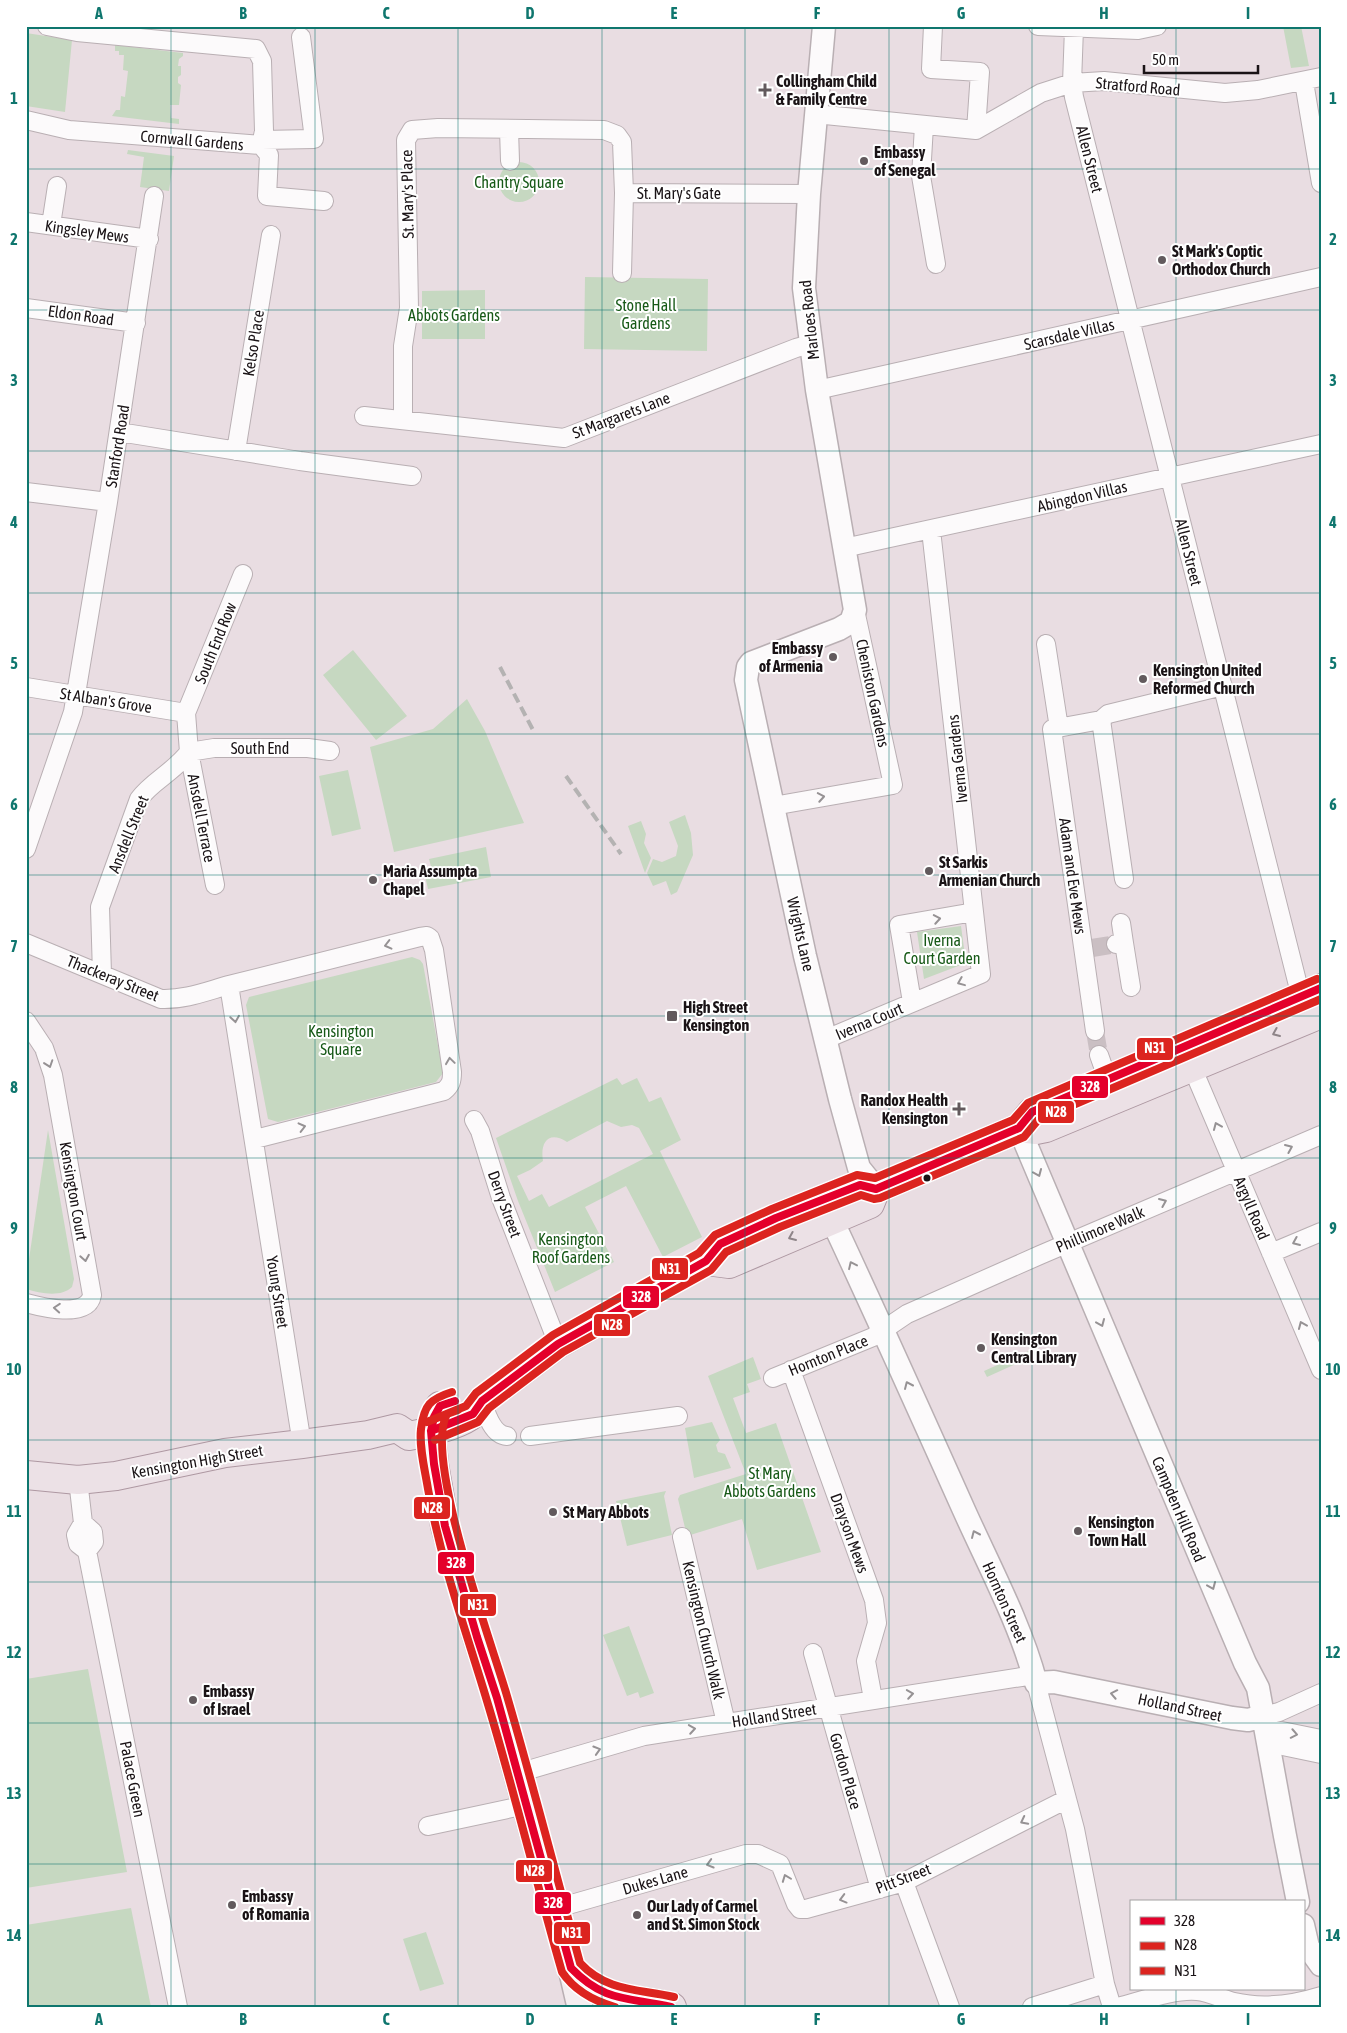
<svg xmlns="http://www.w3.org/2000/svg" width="1347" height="2033" font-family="'Asap Condensed',sans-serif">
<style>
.green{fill:#c6d8c1;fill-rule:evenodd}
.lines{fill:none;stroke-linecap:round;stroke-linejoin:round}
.minor-tunnel{stroke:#cabfc3;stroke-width:18;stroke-dasharray:18 9;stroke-linecap:butt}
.minor-casing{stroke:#b9afb3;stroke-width:20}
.tertiary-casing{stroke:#b9afb3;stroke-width:25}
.secondary-casing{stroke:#b9afb3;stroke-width:28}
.primary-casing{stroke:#ae98a2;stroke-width:30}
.minor{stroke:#fcfafb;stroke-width:18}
.tertiary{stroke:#fcfafb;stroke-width:22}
.secondary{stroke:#f4eef0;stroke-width:25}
.primary{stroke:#ece1e6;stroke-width:28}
.rail{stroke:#b4b2b2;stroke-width:4;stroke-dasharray:10 5;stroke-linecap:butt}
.bus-1-casing{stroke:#fff;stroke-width:11}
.bus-2-casing{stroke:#fff;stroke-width:11}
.bus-3-casing{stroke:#fff;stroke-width:11}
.bus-1{stroke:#e4002b;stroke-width:8}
.bus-2{stroke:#dc241f;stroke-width:8}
.bus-3{stroke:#dc241f;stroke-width:8}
.oneway{stroke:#969294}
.oneway2{stroke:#8e8488}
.grid{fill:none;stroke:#0f766e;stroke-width:1;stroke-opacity:0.55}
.poi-dot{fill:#625a5d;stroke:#fff;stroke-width:2}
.bus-dot{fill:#1a1316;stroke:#fff;stroke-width:2}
.labels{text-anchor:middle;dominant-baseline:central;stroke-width:4;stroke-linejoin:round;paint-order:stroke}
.poi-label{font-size:16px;font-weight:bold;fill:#1a1316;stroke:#fff;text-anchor:start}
.street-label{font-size:16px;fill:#1a1316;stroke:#fff}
.park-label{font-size:16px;fill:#175917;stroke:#fff}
.line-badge{stroke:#fff;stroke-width:2}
.badge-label{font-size:14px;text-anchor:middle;font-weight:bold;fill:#fff}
.neatline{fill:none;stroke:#0f766e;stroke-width:2}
.grid-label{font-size:16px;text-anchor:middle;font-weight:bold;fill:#0f766e}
</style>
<rect width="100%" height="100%" fill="#e9dde2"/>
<path class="green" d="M1283,26H1301L1309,66L1291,68Z
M26,33L72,40L65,112L26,106Z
M115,45L183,53V56L179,59L178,66H181V75L178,77V83L181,85L179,105H170L171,118L179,119V124L112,116L116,110H120L121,96L125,97L128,71L123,70L124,55H119V51H115Z
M128,150L174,156L169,191L140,187L144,157L127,154Z
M499 182a20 20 0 1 1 40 0a20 20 0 1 1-40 0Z
M585,277L708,279L707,351L584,349Z
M485,290V339H422V291Z
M353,650L407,716L376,740L323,675Z
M467,699L485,731L524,823L394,852L370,747L433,729Z
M348,770L361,829L332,836L319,776Z
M685,815L691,833L693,855L677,892L671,895L666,881L653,886L647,873L653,859L662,862L676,856L678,846L669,822Z
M641,821L646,834L644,843L651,858L645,873L628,826Z
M486,847L491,877L428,889L425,876L433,874L429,859Z
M961,926L966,963L924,979L917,932Z
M412,957L420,960L423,964L443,1073L436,1082L278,1122L268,1119L246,1005L249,997Z
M617,1078L622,1085L637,1078L649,1102L661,1097L681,1140L660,1151L702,1237L663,1257L626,1186L585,1207L614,1262L555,1292L518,1201L496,1138ZM607,1121L621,1127L632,1125L639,1128L653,1154L549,1207L542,1194L529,1201L517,1176L530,1170L543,1161C540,1143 548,1130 567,1142Z
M48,1130L74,1279L72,1287C60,1298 40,1293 26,1289V1266H28Z
M1033,1349L1036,1355L987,1377L984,1371Z
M753,1357L761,1379L747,1384L750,1392L733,1398L746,1433L776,1423L821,1552L757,1570L742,1519L687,1536L678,1499L680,1495L746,1474L708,1376Z
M712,1422L720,1440L716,1445L718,1452L725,1454L731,1468L694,1478L685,1428Z
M666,1491L664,1496L672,1535L627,1546L616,1501Z
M629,1626L654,1693L640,1698L638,1692L627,1696L603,1635Z
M88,1669L127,1872L26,1888V1679Z
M131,1908L151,2007H26V1925Z
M426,1932L444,1984L420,1991L403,1939Z"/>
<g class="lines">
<path class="minor-tunnel" d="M1092,948L1116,944
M1095,1031L1099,1055"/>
<g class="minor-casing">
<path id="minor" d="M47,26L77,32L256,49L262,61L264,131L261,145
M933,26L931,69L980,72L976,130
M1038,26L1138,30L1157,26
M1074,28L1072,83L1074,97L1303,1005
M1304,82L1321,183
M815,114L976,130L1041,93L1072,83L1104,81L1225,93L1258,90L1321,77
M26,120L69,130L261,145
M924,126L921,176L936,264
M509,129L510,161
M262,140L314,139L301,37
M261,145L269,155L267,196L324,201
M26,222L149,239
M51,225L57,186
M622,273L624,193
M26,308L136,323
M817,390L1321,277
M364,416L564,438L796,348L811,344
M403,420V346L409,308L406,140L412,130L438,128L604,130L617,135L622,142L624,193L809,194
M119,432L300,461L412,476
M236,451L271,235
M26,492L108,502
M844,548L1321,444
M1046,644L1059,728
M26,687L186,713
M1101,720L1124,879
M773,806L893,785L855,610
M26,849L73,712L108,502L154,196
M215,885L189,752L214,748H308L330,751
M1121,923L1124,943
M26,943L161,999C185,1000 207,991 229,985
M1116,944L1124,943L1131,987
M102,974L100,907L139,799C152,781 174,772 189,752L186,713L243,574
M912,1002L899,925L974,912
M26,1021L44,1048L53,1075L92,1295C88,1319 41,1307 26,1303
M1095,1031L1052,729L1101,720L1108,714L1223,686
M826,1039L981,974L931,530
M1099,1055L1111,1089
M1189,1060L1321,1370
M474,1120L480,1131L501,1198L558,1344
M255,1139L444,1091C451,1085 452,1081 452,1072L434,950L430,938L427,936L420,937L229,985L302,1444
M1271,1253L1321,1232
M791,1370L874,1600L877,1623L866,1661L873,1699
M773,1378L873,1337L907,1314L1040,1255L1321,1135
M482,1401C486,1413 492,1435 507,1436
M530,1436L678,1416
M78,1480L83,1523L93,1532L94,1542L87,1551
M83,1523L76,1535L78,1544L87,1551L178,2007
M682,1537L726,1723
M813,1653L880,1889
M1036,1683L1075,1829L1105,1984L1112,2007
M1264,1716L1279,1712L1321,1693
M1267,1728L1321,1739
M1269,1743L1321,1754
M518,1773L644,1736L1034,1675
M428,1826L526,1805
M904,1882L950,2007
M554,1909L746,1854H758L780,1864L796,1904L800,1909H806L904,1882L1067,1799
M1032,2007L1105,1984
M1118,2007C1142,2001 1173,1989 1197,1991C1210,1992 1222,1999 1234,2002C1264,2009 1292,2005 1321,1996"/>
</g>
<g class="tertiary-casing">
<path id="tertiary" d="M824,26L809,194L804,288L817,390L855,610L851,622L839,629L751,663L748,667L746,680L805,956L840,1099L859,1168L876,1189
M1019,1128L1245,1663L1258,1688L1285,1836L1298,1902
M832,1220C877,1316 920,1412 963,1508C988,1564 1020,1623 1036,1683L1054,1682L1232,1718L1248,1720L1264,1716
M1303,1925L1308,1947L1321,1965"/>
</g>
<g class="secondary-casing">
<path id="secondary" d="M571,1968L580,2007"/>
</g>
<g class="primary-casing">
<path id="primary" d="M1019,1128L1036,1130L1046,1128L1321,1014
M706,1261L729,1264L870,1204L876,1189
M440,1406L434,1417L431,1431L434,1464L445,1526L477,1637L497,1698L571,1968C575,1972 580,1978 585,1982C608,2002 644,1999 672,2007
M26,1475L78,1480L116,1476L225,1453L302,1444L368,1435L397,1428L409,1436C425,1433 460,1425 473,1414C476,1411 479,1405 482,1401L558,1344L706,1261L720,1244L776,1218L860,1185L876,1189L1019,1128L1032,1112L1321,988"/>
</g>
<use href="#minor" class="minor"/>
<use href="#tertiary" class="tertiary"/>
<use href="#secondary" class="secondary"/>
<use href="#primary" class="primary"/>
<path class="rail" d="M500,667L533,730
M566,776L621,854"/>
<g class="bus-1-casing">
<path id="bus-1" d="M455,1401L440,1406L434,1417L431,1431L434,1464L445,1526L477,1637L497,1698L571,1968C605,2003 628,1997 671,2007
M431,1431L473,1414L482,1401L558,1344L706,1261L720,1244L776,1218L860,1185L876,1189L1019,1128L1032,1112L1321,988"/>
</g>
<g class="bus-2-casing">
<path id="bus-2" d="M452,1392C430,1399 424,1405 421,1429C419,1448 425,1470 428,1489C441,1562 466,1631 487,1701C514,1790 536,1882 562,1972C574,1990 594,2001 615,2007
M435,1440L478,1422L489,1408L563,1352L711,1270L726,1252L780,1227L861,1195L874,1199L880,1198L1024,1137L1038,1120L1321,999"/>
</g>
<g class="bus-3-casing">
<path id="bus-3" d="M458,1410L447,1414C423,1457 492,1644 507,1696C533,1785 556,1874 580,1963C607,1992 638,1989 674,1997
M427,1422L466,1406L476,1393L553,1335L699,1253L715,1235L772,1209L857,1175L875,1178L1013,1120L1028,1103L1317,979"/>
</g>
<use href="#bus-1" class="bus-1"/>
<use href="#bus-2" class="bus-2"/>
<use href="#bus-3" class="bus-3"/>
</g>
<defs><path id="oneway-chevron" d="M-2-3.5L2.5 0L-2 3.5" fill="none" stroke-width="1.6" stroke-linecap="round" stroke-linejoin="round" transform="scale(1.25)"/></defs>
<g class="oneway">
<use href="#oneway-chevron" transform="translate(821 797) rotate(-10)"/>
<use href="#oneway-chevron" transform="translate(937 919) rotate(-10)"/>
<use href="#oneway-chevron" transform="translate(388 945) rotate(166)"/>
<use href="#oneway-chevron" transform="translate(961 982) rotate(158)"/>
<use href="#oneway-chevron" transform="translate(235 1019) rotate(81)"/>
<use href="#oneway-chevron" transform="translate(450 1061) rotate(-98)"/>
<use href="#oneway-chevron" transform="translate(49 1064) rotate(71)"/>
<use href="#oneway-chevron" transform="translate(1217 1126) rotate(-113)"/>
<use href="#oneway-chevron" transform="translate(302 1127) rotate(-14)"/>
<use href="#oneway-chevron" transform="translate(1289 1148) rotate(-23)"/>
<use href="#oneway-chevron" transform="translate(1038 1173) rotate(67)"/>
<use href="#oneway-chevron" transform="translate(1163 1202) rotate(-23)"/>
<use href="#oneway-chevron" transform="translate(1296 1242) rotate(157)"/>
<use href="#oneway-chevron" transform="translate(85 1258) rotate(80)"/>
<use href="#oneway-chevron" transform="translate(852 1265) rotate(-115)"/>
<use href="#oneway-chevron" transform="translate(57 1308) rotate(-176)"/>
<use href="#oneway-chevron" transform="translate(1101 1323) rotate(67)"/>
<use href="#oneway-chevron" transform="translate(1302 1325) rotate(-113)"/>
<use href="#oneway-chevron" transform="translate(908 1385) rotate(-114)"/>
<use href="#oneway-chevron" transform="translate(975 1534) rotate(-114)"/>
<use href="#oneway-chevron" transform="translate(1212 1586) rotate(67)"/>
<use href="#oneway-chevron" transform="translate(910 1694) rotate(-9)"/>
<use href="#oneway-chevron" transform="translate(1114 1694) rotate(-169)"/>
<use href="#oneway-chevron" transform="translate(692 1729) rotate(-9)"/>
<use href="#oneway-chevron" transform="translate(1294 1734) rotate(11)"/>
<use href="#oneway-chevron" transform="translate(597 1750) rotate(-17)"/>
<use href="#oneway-chevron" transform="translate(1024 1821) rotate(153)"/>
<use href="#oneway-chevron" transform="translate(710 1864) rotate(164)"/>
<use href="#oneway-chevron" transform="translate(786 1878) rotate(-111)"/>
<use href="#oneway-chevron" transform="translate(843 1899) rotate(165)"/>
</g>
<g class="oneway2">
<use href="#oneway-chevron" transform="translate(1276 1033) rotate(157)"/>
<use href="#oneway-chevron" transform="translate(792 1237) rotate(157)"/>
</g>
<path class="grid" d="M171,26V2007M315,26V2007M458,26V2007M602,26V2007M745,26V2007M889,26V2007M1032,26V2007M1176,26V1902M26,169H1321M26,310H1321M26,451H1321M26,593H1321M26,734H1321M26,875H1321M26,1016H1321M26,1158H1321M26,1299H1321M26,1440H1321M26,1582H1321M26,1723H1321M26,1864H1321M1176,1989V2007"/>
<g class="poi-dot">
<path d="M762.5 82.5h5v5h5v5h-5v5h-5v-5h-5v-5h5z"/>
<circle cx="864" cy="161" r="5"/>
<circle cx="1162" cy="260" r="5"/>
<circle cx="833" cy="657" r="5"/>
<circle cx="1143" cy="679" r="5"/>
<circle cx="929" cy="871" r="5"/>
<circle cx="373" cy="880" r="5"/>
<rect x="666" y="1010" width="12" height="12" rx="2.5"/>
<path d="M956.5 1101.5h5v5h5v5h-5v5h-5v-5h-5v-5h5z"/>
<circle cx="981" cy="1348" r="5"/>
<circle cx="553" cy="1512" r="5"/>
<circle cx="1078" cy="1531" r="5"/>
<circle cx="193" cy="1700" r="5"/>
<circle cx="232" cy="1905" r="5"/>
<circle cx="637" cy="1915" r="5"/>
</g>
<circle class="bus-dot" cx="927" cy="1178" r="4.5"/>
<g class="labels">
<g class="poi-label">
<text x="776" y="81">Collingham Child<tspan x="776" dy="18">&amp; Family Centre</tspan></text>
<text x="874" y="152">Embassy<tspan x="874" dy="18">of Senegal</tspan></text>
<text x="1172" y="251">St Mark's Coptic<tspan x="1172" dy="18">Orthodox Church</tspan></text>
<text x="823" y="648" text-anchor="end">Embassy<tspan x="823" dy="18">of Armenia</tspan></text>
<text x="1153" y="670">Kensington United<tspan x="1153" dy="18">Reformed Church</tspan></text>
<text x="939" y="862">St Sarkis<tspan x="939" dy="18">Armenian Church</tspan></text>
<text x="383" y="871">Maria Assumpta<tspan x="383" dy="18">Chapel</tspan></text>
<text x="683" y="1007">High Street<tspan x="683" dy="18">Kensington</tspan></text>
<text x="948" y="1100" text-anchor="end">Randox Health<tspan x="948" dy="18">Kensington</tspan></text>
<text x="991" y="1339">Kensington<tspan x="991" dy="18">Central Library</tspan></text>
<text x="563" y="1512">St Mary Abbots</text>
<text x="1088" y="1522">Kensington<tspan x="1088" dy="18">Town Hall</tspan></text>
<text x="203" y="1691">Embassy<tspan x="203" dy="18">of Israel</tspan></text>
<text x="242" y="1896">Embassy<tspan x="242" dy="18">of Romania</tspan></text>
<text x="647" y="1906">Our Lady of Carmel<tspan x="647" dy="18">and St. Simon Stock</tspan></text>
</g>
<g class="street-label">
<text transform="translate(1138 86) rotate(5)">Stratford Road</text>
<text transform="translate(192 140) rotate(5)">Cornwall Gardens</text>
<text transform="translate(1090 159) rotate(76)">Allen Street</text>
<text x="679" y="193">St. Mary's Gate</text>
<text transform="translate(407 194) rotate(-91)">St. Mary's Place</text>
<text transform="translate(87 231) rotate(8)">Kingsley Mews</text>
<text transform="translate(81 315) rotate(8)">Eldon Road</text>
<text transform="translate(809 320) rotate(-96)">Marloes Road</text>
<text transform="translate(1069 334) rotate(-13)">Scarsdale Villas</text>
<text transform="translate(253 343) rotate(-81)">Kelso Place</text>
<text transform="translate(621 415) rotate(-21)">St Margarets Lane</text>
<text transform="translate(117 446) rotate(-81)">Stanford Road</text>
<text transform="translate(1082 496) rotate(-13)">Abingdon Villas</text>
<text transform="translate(1189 552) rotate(76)">Allen Street</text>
<text transform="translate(215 643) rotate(-68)">South End Row</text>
<text transform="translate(873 693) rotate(78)">Cheniston Gardens</text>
<text transform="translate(106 700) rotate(9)">St Alban's Grove</text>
<text x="260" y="748">South End</text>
<text transform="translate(957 759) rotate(-96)">Iverna Gardens</text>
<text transform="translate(202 818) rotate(79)">Ansdell Terrace</text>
<text transform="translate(128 834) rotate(-68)">Ansdell Street</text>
<text transform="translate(1073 876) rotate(82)">Adam and Eve Mews</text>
<text transform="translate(801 934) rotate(77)">Wrights Lane</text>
<text transform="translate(113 978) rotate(22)">Thackeray Street</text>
<text transform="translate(869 1021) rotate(-23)">Iverna Court</text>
<text transform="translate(74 1191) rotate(80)">Kensington Court</text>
<text transform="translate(505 1204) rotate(70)">Derry Street</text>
<text transform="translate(1252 1208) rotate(67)">Argyll Road</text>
<text transform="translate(1100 1229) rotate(-23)">Phillimore Walk</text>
<text transform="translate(278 1292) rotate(81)">Young Street</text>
<text transform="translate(828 1355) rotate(-22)">Hornton Place</text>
<text transform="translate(197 1461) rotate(-10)">Kensington High Street</text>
<text transform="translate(1179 1509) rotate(67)">Campden Hill Road</text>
<text transform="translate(850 1533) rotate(70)">Drayson Mews</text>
<text transform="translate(1005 1602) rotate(66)">Hornton Street</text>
<text transform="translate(704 1630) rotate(77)">Kensington Church Walk</text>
<text transform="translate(1180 1707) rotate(12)">Holland Street</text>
<text transform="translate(774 1715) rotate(-9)">Holland Street</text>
<text transform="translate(846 1771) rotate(74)">Gordon Place</text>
<text transform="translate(133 1779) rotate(79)">Palace Green</text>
<text transform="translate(903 1878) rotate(-21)">Pitt Street</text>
<text transform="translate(655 1880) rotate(-16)">Dukes Lane</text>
</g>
<g class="park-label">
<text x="519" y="182">Chantry Square</text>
<text x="646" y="305">Stone Hall<tspan x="646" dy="18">Gardens</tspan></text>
<text x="454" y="315">Abbots Gardens</text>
<text x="942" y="940">Iverna<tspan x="942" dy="18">Court Garden</tspan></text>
<text x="341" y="1031">Kensington<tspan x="341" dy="18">Square</tspan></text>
<text x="571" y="1239">Kensington<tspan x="571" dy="18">Roof Gardens</tspan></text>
<text x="770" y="1473">St Mary<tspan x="770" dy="18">Abbots Gardens</tspan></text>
</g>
</g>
<g class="line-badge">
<rect x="1136" y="1037" width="38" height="24" rx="5" fill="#dc241f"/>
<rect x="1071" y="1075" width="38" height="24" rx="5" fill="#e4002b"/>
<rect x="1037" y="1100" width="38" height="24" rx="5" fill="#dc241f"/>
<rect x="651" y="1257" width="38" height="24" rx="5" fill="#dc241f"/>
<rect x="622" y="1285" width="38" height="24" rx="5" fill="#e4002b"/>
<rect x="593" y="1313" width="38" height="24" rx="5" fill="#dc241f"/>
<rect x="413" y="1496" width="38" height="24" rx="5" fill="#dc241f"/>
<rect x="437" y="1551" width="38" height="24" rx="5" fill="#e4002b"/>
<rect x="459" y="1593" width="38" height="24" rx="5" fill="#dc241f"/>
<rect x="515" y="1859" width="38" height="24" rx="5" fill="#dc241f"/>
<rect x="534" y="1891" width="38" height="24" rx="5" fill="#e4002b"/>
<rect x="553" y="1921" width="38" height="24" rx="5" fill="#dc241f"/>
</g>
<g class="badge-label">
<text x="1155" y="1053">N31</text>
<text x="1090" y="1092">328</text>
<text x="1056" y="1117">N28</text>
<text x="670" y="1274">N31</text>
<text x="641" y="1302">328</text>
<text x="612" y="1330">N28</text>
<text x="432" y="1513">N28</text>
<text x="456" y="1568">328</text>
<text x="478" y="1610">N31</text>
<text x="534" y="1876">N28</text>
<text x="553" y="1908">328</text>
<text x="572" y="1938">N31</text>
</g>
<rect width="1347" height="2033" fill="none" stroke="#ffffff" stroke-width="55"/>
<rect x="1130" y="1900" width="175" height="90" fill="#ffffff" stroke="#a3a1a2"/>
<rect x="1140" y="1917" width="25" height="8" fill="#e4002b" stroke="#a3a1a2"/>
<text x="1174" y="1926" font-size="15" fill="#1a1316">328</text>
<rect x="1140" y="1942" width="25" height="8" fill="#dc241f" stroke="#a3a1a2"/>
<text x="1174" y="1950" font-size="15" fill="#1a1316">N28</text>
<rect x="1140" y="1967" width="25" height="8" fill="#dc241f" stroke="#a3a1a2"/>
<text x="1174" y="1976" font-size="15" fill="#1a1316">N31</text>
<path d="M1144 65v8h114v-8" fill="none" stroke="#1a1316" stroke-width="2.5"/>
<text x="1152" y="65" font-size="15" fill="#1a1316" stroke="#ffffff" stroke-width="4" paint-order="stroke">50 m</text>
<rect x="28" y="28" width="1292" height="1978" class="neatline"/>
<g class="grid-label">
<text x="99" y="19">A</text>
<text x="243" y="19">B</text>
<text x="386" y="19">C</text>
<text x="530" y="19">D</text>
<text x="674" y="19">E</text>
<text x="817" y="19">F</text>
<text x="961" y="19">G</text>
<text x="1104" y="19">H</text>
<text x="1248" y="19">I</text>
<text x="14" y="104">1</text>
<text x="1333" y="104">1</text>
<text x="14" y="245">2</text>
<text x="1333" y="245">2</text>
<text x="14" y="386">3</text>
<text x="1333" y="386">3</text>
<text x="14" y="528">4</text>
<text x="1333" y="528">4</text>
<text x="14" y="669">5</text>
<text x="1333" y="669">5</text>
<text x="14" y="810">6</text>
<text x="1333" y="810">6</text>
<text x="14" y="952">7</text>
<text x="1333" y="952">7</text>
<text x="14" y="1093">8</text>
<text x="1333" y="1093">8</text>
<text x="14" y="1234">9</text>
<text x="1333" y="1234">9</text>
<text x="14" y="1375">10</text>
<text x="1333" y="1375">10</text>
<text x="14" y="1517">11</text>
<text x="1333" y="1517">11</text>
<text x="14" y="1658">12</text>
<text x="1333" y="1658">12</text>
<text x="14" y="1799">13</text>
<text x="1333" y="1799">13</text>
<text x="14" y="1941">14</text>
<text x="1333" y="1941">14</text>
<text x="99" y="2025">A</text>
<text x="243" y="2025">B</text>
<text x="386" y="2025">C</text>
<text x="530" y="2025">D</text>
<text x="674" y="2025">E</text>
<text x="817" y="2025">F</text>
<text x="961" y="2025">G</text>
<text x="1104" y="2025">H</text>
<text x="1248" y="2025">I</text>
</g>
</svg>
